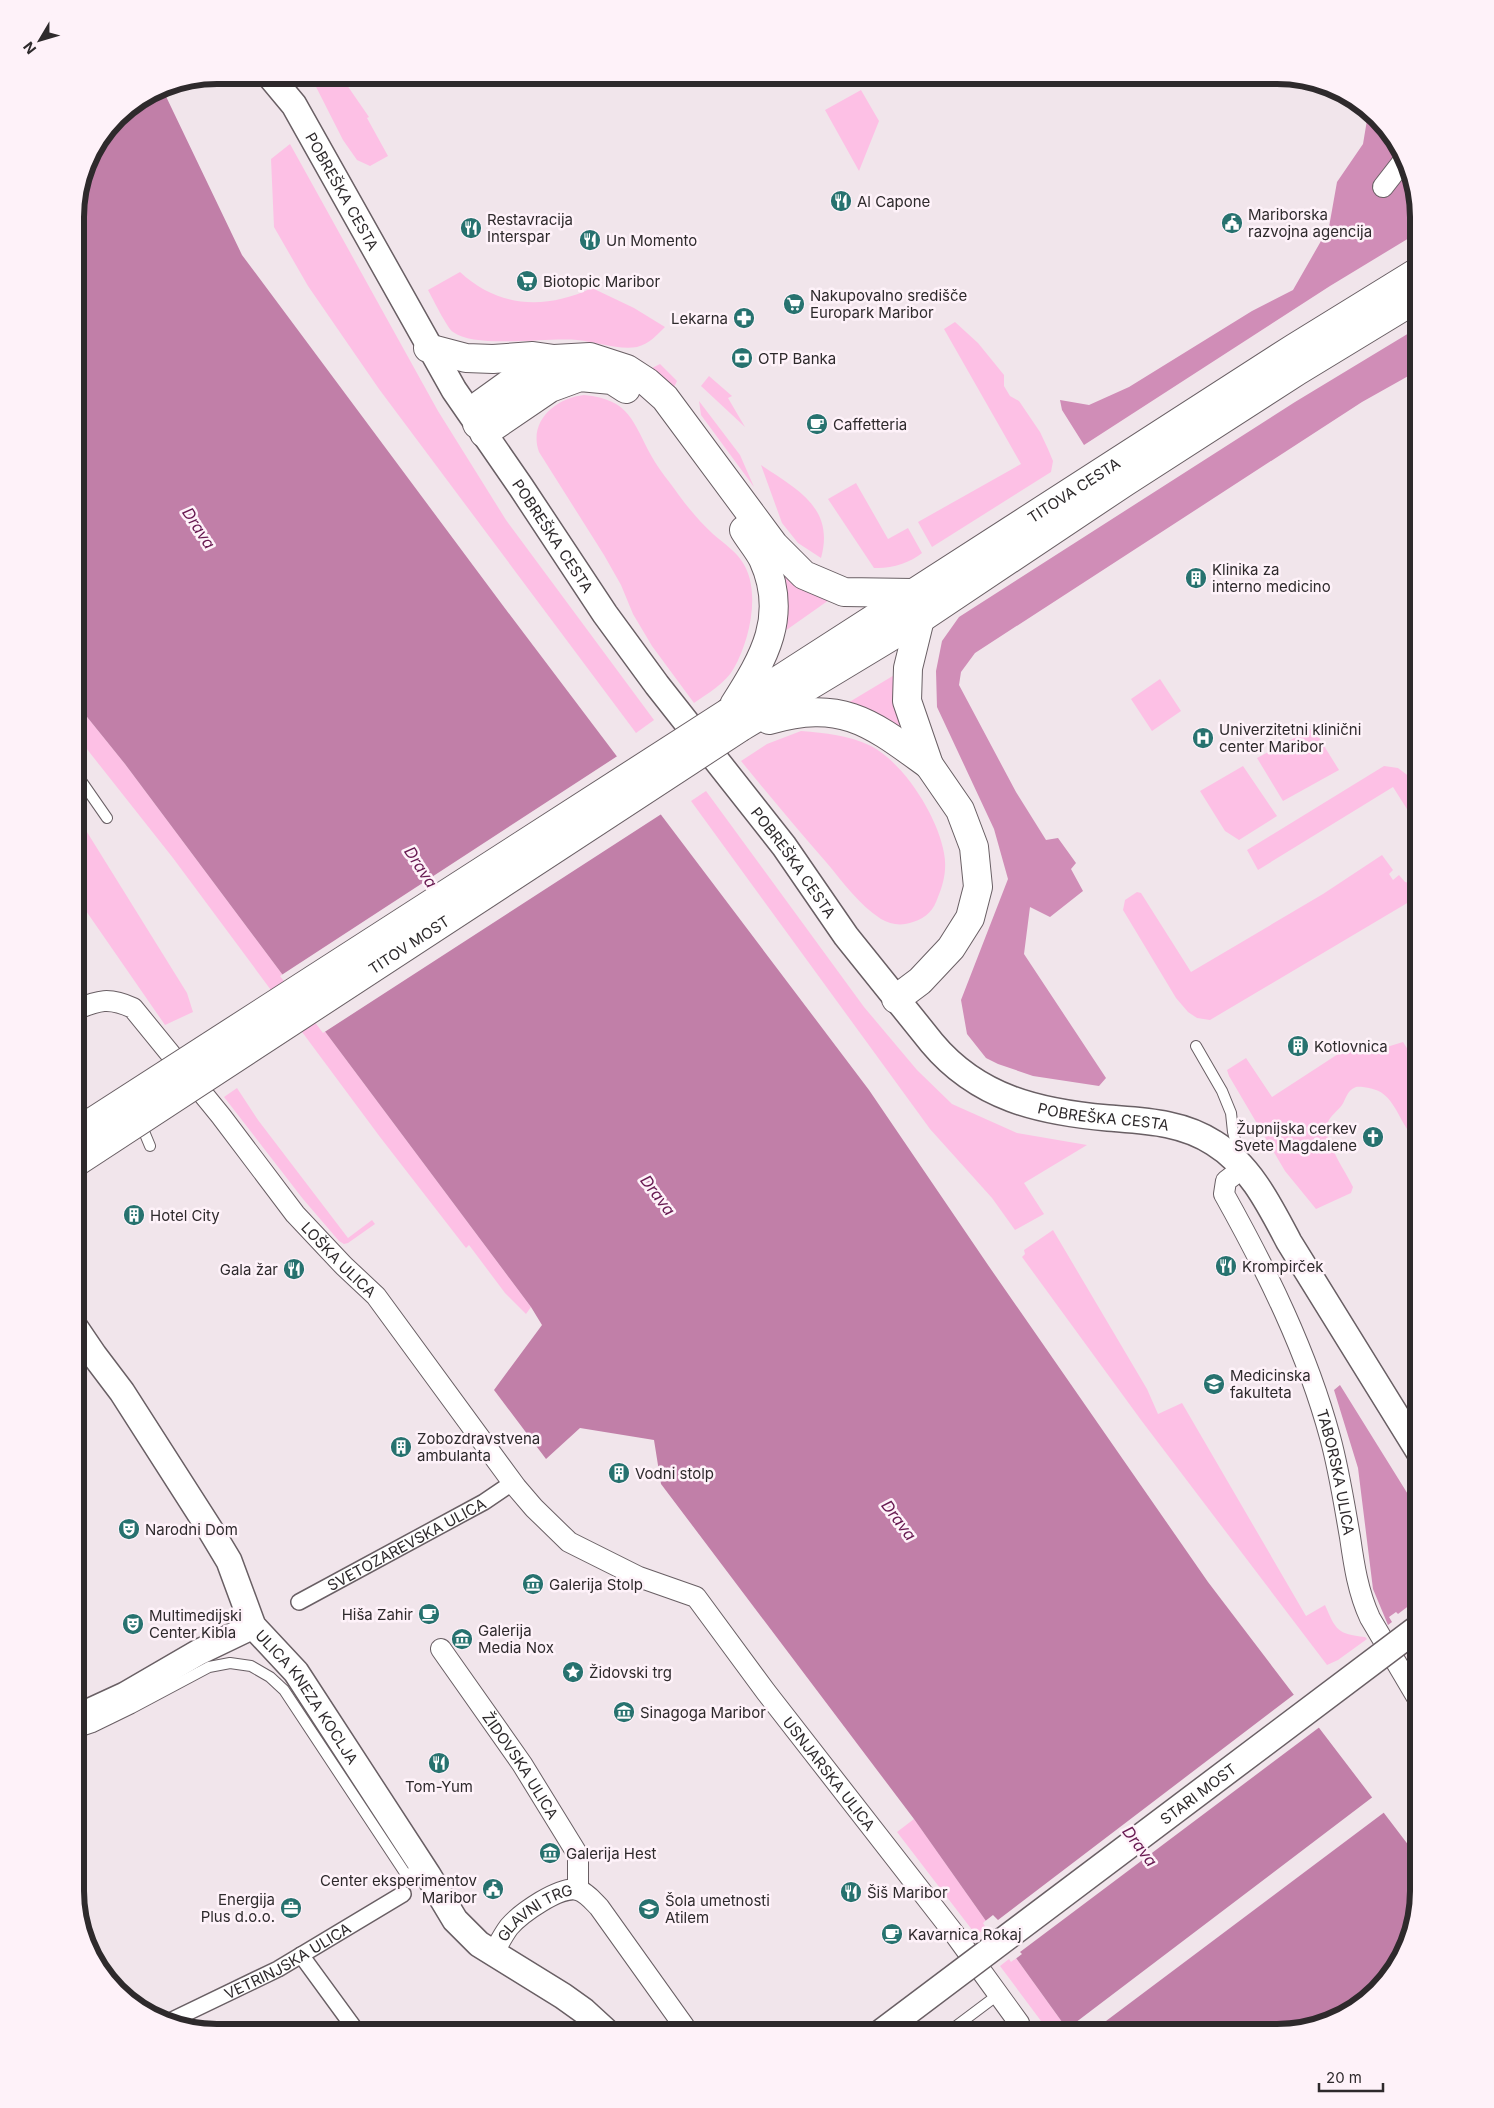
<svg xmlns="http://www.w3.org/2000/svg" width="1494" height="2108" font-family="Inter,sans-serif">
<style>
.green{fill:#fdc0e5}
.forest{fill:#d08db7}
.water{fill:#c17fa8}
.pier{fill:#f1e5eb}
.lines{fill:none;stroke-linecap:round;stroke-linejoin:round}
.service-casing{stroke:#695f64;stroke-width:12}
.pedestrian-casing{stroke:#695f64;stroke-width:18}
.minor-casing{stroke:#695f64;stroke-width:22}
.tertiary-casing{stroke:#695f64;stroke-width:28}
.secondary-casing{stroke:#695f64;stroke-width:30}
.service{stroke:#fff;stroke-width:10}
.pedestrian{stroke:#fff;stroke-width:15}
.minor{stroke:#fff;stroke-width:20}
.tertiary{stroke:#fff;stroke-width:25}
.secondary{stroke:#fff;stroke-width:28}
.tertiary-bridge-casing{stroke:#695f64;stroke-width:28;stroke-linecap:butt}
.secondary-bridge-casing{stroke:#695f64;stroke-width:30;stroke-linecap:butt}
.tertiary-bridge{stroke:#fff;stroke-width:25}
.secondary-bridge{stroke:#fff;stroke-width:28}
.labels{text-anchor:middle;dominant-baseline:central;stroke-width:5;stroke-linejoin:round;paint-order:stroke}
.street-label{font-size:15px;fill:#2e2a2c;stroke:#fef2f9}
.poi-label{font-size:15px;fill:#2e2a2c;stroke:#fef2f9;text-anchor:start}
.water-label{font-size:16px;font-style:italic;fill:#671850;stroke:#fef2f9}
.rim{fill:none;stroke:#2e2a2c;stroke-width:6}
</style>
<rect width="100%" height="100%" fill="#f1e5eb"/>
<path class="green" d="M310,75H340L369,117L367,118L388,156L370,166L357,160L343,140Z
M861,90L879,121L859,171L825,110Z
M290,144L438,411L506,520L654,720L636,733L379,389L308,286L274,227L271,159Z
M460,272C499,308 545,310 592,288L634,308L665,327C657,335 649,344 637,347C618,350 597,342 577,340C547,337 475,349 453,332C447,328 433,299 428,290Z
M955,322L978,343L1004,375V386L1010,396L1019,401L1040,432L1048,449L1053,461L1051,472L932,547L918,522L1021,464L944,329Z
M660,364L677,381L671,394L644,372Z
M709,376L732,396L728,398L745,427L701,386Z
M584,395C631,400 632,421 652,457C659,470 670,482 678,494C689,509 700,522 713,534C722,542 734,550 741,560C762,588 750,640 734,668C726,683 707,694 694,703L652,646L633,614L621,585L604,555L539,452C528,421 556,398 584,395Z
M699,401L740,455L754,487L701,415Z
M761,465C797,489 835,508 821,558L798,543L782,523Z
M856,483L888,539L908,528L922,553C910,563 891,569 874,568L828,499Z
M786,574L829,600L785,631L787,613L780,577Z
M896,674L904,726L899,729L846,704Z
M1160,679L1181,711L1152,731L1131,699Z
M75,702L125,764L531,1307L526,1314L505,1293L469,1245L466,1248L380,1137L173,858L75,734Z
M1313,728L1339,770L1283,801L1257,758Z
M801,731C826,733 848,735 871,746C904,763 938,817 944,853C947,868 944,883 938,897C934,909 927,918 913,922C902,926 891,925 881,919C859,905 843,882 826,862C797,829 769,795 741,761L767,744Z
M1243,766L1277,816L1239,840L1225,831L1200,791Z
M1384,766L1398,768L1419,784V828L1393,787L1258,870L1247,850Z
M706,791L864,1007L917,1070L952,1104L1017,1133L1087,1145L1024,1183L1044,1214L1015,1230L992,1198L930,1129L691,801Z
M82,824L187,993L193,1012L165,1025L75,895V828Z
M1382,855L1393,870L1389,874L1393,880L1399,875L1405,882L1410,883L1416,876L1415,871L1419,869V896L1210,1020L1197,1018L1188,1012L1176,998L1123,910L1125,900L1137,892L1141,893L1191,972L1323,894Z
M1403,1042L1419,1067V1141C1402,1131 1399,1105 1382,1093C1377,1089 1361,1086 1356,1087C1347,1090 1346,1099 1342,1105C1336,1113 1325,1119 1327,1131C1330,1150 1344,1169 1353,1187L1351,1193L1316,1209L1285,1171L1229,1076L1227,1070L1246,1058L1272,1097L1355,1043L1364,1054Z
M237,1088L258,1120L348,1238L372,1220L375,1224L348,1243L344,1244L339,1241L303,1199L224,1097Z
M1053,1230L1147,1389L1158,1414L1182,1403L1306,1616L1325,1605C1336,1630 1337,1634 1365,1637L1367,1639L1338,1660L1327,1665L1141,1420L1022,1257L1025,1254L1024,1250Z
M914,1819L986,1921L983,1923L986,1928L976,1935L897,1832Z
M1016,1958L1067,2029L1061,2033H1050L1000,1966L1009,1959L1011,1962Z"/>
<path class="forest" d="M1368,114L1400,145L1419,216V232L1330,286L1084,445L1062,410L1060,400L1089,405L1129,387L1252,311L1293,290L1329,227L1337,182L1363,144Z
M1419,327V370L1362,402L975,653L961,672L959,685L1016,792L1046,840L1058,838L1076,863L1071,869L1083,891L1050,917L1030,907L1024,954L1106,1078L1099,1086L1033,1076L998,1064L986,1058L967,1034L961,1000L1008,879L994,829L937,707L936,671L942,641L959,617L1295,402Z
M1340,1385L1419,1512V1598L1398,1614L1396,1612L1389,1617L1392,1622L1388,1625L1373,1589L1358,1468L1334,1390Z"/>
<path class="water" d="M161,86L242,255L501,603L869,1090L988,1265L1208,1582L1419,1859V1892L1400,1962L1349,2014L1278,2033H1070L1016,1958L986,1921L914,1819L661,1484L654,1440L580,1428L546,1459L494,1390L542,1325L531,1307L125,764L75,702V207L86,162L117,116Z"/>
<path class="pier" d="M619,755L663,813L323,1033L280,976Z
M1296,1693L1321,1726L1020,1952L1022,1954L1014,1960L984,1922L993,1915L998,1920Z
M1374,1796L1386,1811L1090,2033H1067L1065,2030L1067,2029Z"/>
<g class="lines">
<g class="service-casing">
<path id="service" d="M75,772L107,818
M1196,1046L1222,1091L1231,1113L1233,1132L1239,1155
M140,1122L150,1146
M75,1733L93,1727L132,1708L209,1667L230,1663L251,1666L270,1677L284,1690L405,1873L424,1875
M947,2033L999,1994"/>
</g>
<g class="pedestrian-casing">
<g id="pedestrian">
<path id="s1" d="M299,1602L484,1502L512,1483"/>
<path d="M301,1955L358,2033"/>
<path id="s2" d="M170,2021L278,1969L403,1894"/>
</g>
</g>
<g class="minor-casing">
<g id="minor">
<path d="M1383,187L1404,160"/>
<path id="s3" d="M75,1010C99,1000 109,997 133,1008L221,1116L295,1214L344,1266L376,1296L516,1487L534,1508L569,1542L639,1577L696,1597L766,1692L953,1932L1019,2023L1022,2033"/>
<path id="s4" d="M1243,1168L1226,1181L1224,1194C1267,1271 1307,1352 1330,1437C1339,1470 1344,1503 1350,1537C1354,1565 1358,1592 1370,1618L1419,1701"/>
<path id="s5" d="M441,1649L522,1764L578,1855V1890"/>
<path id="s6" d="M493,1954C498,1945 503,1935 509,1927C520,1914 560,1885 578,1890C587,1893 593,1901 599,1907L684,2026L687,2033"/>
</g>
</g>
<g class="tertiary-casing">
<g id="tertiary">
<path id="s7" d="M269,75L294,105L454,390L521,487L605,614L657,685L784,846L846,936L932,1043C978,1098 1039,1112 1108,1118C1145,1121 1182,1122 1214,1143C1250,1165 1270,1206 1289,1242L1419,1452"/>
<path id="s8" d="M75,1327L94,1355L122,1392L211,1531L229,1561L253,1626L296,1672L428,1875L455,1920L479,1944L563,1996L584,2011L608,2033"/>
<path d="M75,1718L125,1695L199,1652L253,1626"/>
</g>
</g>
<g class="secondary-casing">
<g id="secondary">
<path d="M428,348L466,358L493,359L533,356L554,359L590,357L627,369L647,382L665,398L774,545L804,575L844,592L913,593"/>
<path d="M477,424L481,404L513,381L544,367L554,359"/>
<path d="M484,433L550,388L580,377L612,380L626,389"/>
<path d="M734,705C764,658 789,616 763,559C758,549 750,540 744,530"/>
<path id="s9" d="M729,712L1294,348L1419,271"/>
<path d="M769,720C843,699 871,723 929,765"/>
<path d="M741,727L920,619L1125,482L1299,370L1419,297"/>
<path d="M896,999L920,981L951,948L970,918L978,887L974,847L960,810L929,765L907,701L908,668L920,619"/>
</g>
</g>
<use href="#service" class="service"/>
<use href="#pedestrian" class="pedestrian"/>
<use href="#minor" class="minor"/>
<use href="#tertiary" class="tertiary"/>
<use href="#secondary" class="secondary"/>
<g class="tertiary-bridge-casing">
<g id="tertiary-bridge">
<path id="s10" d="M880,2033L1419,1627"/>
</g>
</g>
<g class="secondary-bridge-casing">
<g id="secondary-bridge">
<path d="M75,1133L729,712"/>
<path id="s11" d="M75,1163L741,727"/>
</g>
</g>
<use href="#tertiary-bridge" class="tertiary-bridge"/>
<use href="#secondary-bridge" class="secondary-bridge"/>
</g>
<defs>
<g id="restaurant-disc" transform="scale(1.125)"><circle r="9.5" fill="#27726f" stroke="#fef2f9"/><path d="M-5-6h1v4h1v-4h1v4h1v-4h1v5L-1.5 .5V6h-2V.5L-5-1ZM5-6V6H3V1.5H1.5Q1.5-4 5-6Z" fill="#fff"/></g>
<g id="civic-disc" transform="scale(1.125)"><circle r="9.5" fill="#27726f" stroke="#fef2f9"/><path d="M-.6-6.5H3V-4.5H.6V-3L4-1V1h2V6H-6V1h2V-1L-.6-3ZM-1.2 2.5V6h2.4V2.5Z" fill="#fff"/></g>
<g id="supermarket-disc" transform="scale(1.125)"><circle r="9.5" fill="#27726f" stroke="#fef2f9"/><path d="M-6-5.5h2.5l.6 2H6L4.5 2H-2.5L-4.4-4H-6ZM-1.5 3.2a1.3 1.3 0 1 0 .1 0ZM3 3.2a1.3 1.3 0 1 0 .1 0Z" fill="#fff"/></g>
<g id="pharmacy-disc" transform="scale(1.125)"><circle r="9.5" fill="#27726f" stroke="#fef2f9"/><path d="M-2-6h4v4h4v4h-4v4h-4v-4h-4v-4h4Z" fill="#fff"/></g>
<g id="bank-disc" transform="scale(1.125)"><circle r="9.5" fill="#27726f" stroke="#fef2f9"/><path d="M-6-4H6V4H-6ZM0-2.3a2.3 2.3 0 1 0 0 4.6a2.3 2.3 0 1 0 0-4.6Z" fill="#fff"/></g>
<g id="cafe-disc" transform="scale(1.125)"><circle r="9.5" fill="#27726f" stroke="#fef2f9"/><path d="M-5.5-4.5H6V0H3Q3 3.5 0 3.5H-2.5Q-5.5 3.5-5.5 0ZM3-3.2v2h1.7v-2ZM-6 4.5H4V6H-6Z" fill="#fff"/></g>
<g id="building-disc" transform="scale(1.125)"><circle r="9.5" fill="#27726f" stroke="#fef2f9"/><path d="M-4-6H4V6H1V3H-1V6H-4ZM-2.5-4.3h1.7v1.8h-1.7ZM.8-4.3h1.7v1.8H.8ZM-2.5-1h1.7V.8h-1.7ZM.8-1h1.7V.8H.8Z" fill="#fff"/></g>
<g id="hospital-disc" transform="scale(1.125)"><circle r="9.5" fill="#27726f" stroke="#fef2f9"/><path d="M-5-5h3v3.5h4V-5h3V5h-3V1.5h-4V5h-3Z" fill="#fff"/></g>
<g id="church-disc" transform="scale(1.125)"><circle r="9.5" fill="#27726f" stroke="#fef2f9"/><path d="M-1.2-6h2.4v3.5h3.3v2.4h-3.3V6h-2.4V-.1h-3.3v-2.4h3.3Z" fill="#fff"/></g>
<g id="university-disc" transform="scale(1.125)"><circle r="9.5" fill="#27726f" stroke="#fef2f9"/><path d="M0-5L7-2L0 1L-7-2ZM-4 1L0 2.5L4 1V4Q0 6-4 4Z" fill="#fff"/></g>
<g id="theatre-disc" transform="scale(1.125)"><circle r="9.5" fill="#27726f" stroke="#fef2f9"/><path d="M-5-5.5Q0-4 5-5.5V0Q5 5 0 6Q-5 5-5 0ZM-3.3-2.5H-1v1.5H-3.3ZM1-2.5H3.3v1.5H1ZM-2.8 1Q0 5.5 2.8 1Z" fill="#fff"/></g>
<g id="museum-disc" transform="scale(1.125)"><circle r="9.5" fill="#27726f" stroke="#fef2f9"/><path d="M0-6L6-3V-2H-6V-3ZM-5-1h2V3h-2ZM-1-1h2V3h-2ZM3-1h2V3H3ZM-6 4H6V6H-6Z" fill="#fff"/></g>
<g id="sight-disc" transform="scale(1.125)"><circle r="9.5" fill="#27726f" stroke="#fef2f9"/><path d="M0-6L1.8-2.2L6-1.7L2.9 1.2L3.7 5.4L0 3.3L-3.7 5.4L-2.9 1.2L-6-1.7L-1.8-2.2Z" fill="#fff"/></g>
<g id="office-disc" transform="scale(1.125)"><circle r="9.5" fill="#27726f" stroke="#fef2f9"/><path d="M-6-3h4V-5.5h4V-3h4V5H-6ZM-1-4.5V-3h2v-1.5ZM-6 0V1H6V0Z" fill="#fff"/></g>
<g id="school-disc" transform="scale(1.125)"><circle r="9.5" fill="#27726f" stroke="#fef2f9"/><path d="M0-5L7-2L0 1L-7-2ZM-4 1L0 2.5L4 1V4Q0 6-4 4Z" fill="#fff"/></g>
</defs>
<g fill-rule="evenodd">
<use href="#restaurant-disc" x="841" y="201"/>
<use href="#civic-disc" x="1232" y="223"/>
<use href="#restaurant-disc" x="471" y="228"/>
<use href="#restaurant-disc" x="590" y="240"/>
<use href="#supermarket-disc" x="527" y="281"/>
<use href="#supermarket-disc" x="794" y="304"/>
<use href="#pharmacy-disc" x="744" y="318"/>
<use href="#bank-disc" x="742" y="358"/>
<use href="#cafe-disc" x="817" y="424"/>
<use href="#building-disc" x="1196" y="578"/>
<use href="#hospital-disc" x="1203" y="738"/>
<use href="#building-disc" x="1298" y="1046"/>
<use href="#church-disc" x="1373" y="1137"/>
<use href="#building-disc" x="134" y="1215"/>
<use href="#restaurant-disc" x="1226" y="1266"/>
<use href="#restaurant-disc" x="294" y="1269"/>
<use href="#university-disc" x="1214" y="1384"/>
<use href="#building-disc" x="401" y="1447"/>
<use href="#building-disc" x="619" y="1473"/>
<use href="#theatre-disc" x="129" y="1529"/>
<use href="#museum-disc" x="533" y="1584"/>
<use href="#cafe-disc" x="429" y="1614"/>
<use href="#theatre-disc" x="133" y="1624"/>
<use href="#museum-disc" x="462" y="1639"/>
<use href="#sight-disc" x="573" y="1672"/>
<use href="#museum-disc" x="624" y="1712"/>
<use href="#restaurant-disc" x="439" y="1763"/>
<use href="#museum-disc" x="550" y="1853"/>
<use href="#civic-disc" x="493" y="1889"/>
<use href="#restaurant-disc" x="851" y="1892"/>
<use href="#office-disc" x="291" y="1908"/>
<use href="#school-disc" x="649" y="1909"/>
<use href="#cafe-disc" x="892" y="1934"/>
</g>
<g class="labels">
<g class="street-label">
<text stroke="none"><textPath href="#s7" startOffset="138">POBREŠKA CESTA</textPath></text>
<text stroke="none"><textPath href="#s9" startOffset="410">TITOVA CESTA</textPath></text>
<text stroke="none"><textPath href="#s7" startOffset="542">POBREŠKA CESTA</textPath></text>
<text stroke="none"><textPath href="#s7" startOffset="948">POBREŠKA CESTA</textPath></text>
<text stroke="none"><textPath href="#s11" startOffset="399">TITOV MOST</textPath></text>
<text stroke="none"><textPath href="#s7" startOffset="1368">POBREŠKA CESTA</textPath></text>
<text stroke="none"><textPath href="#s3" startOffset="386">LOŠKA ULICA</textPath></text>
<text stroke="none"><textPath href="#s4" startOffset="336">TABORSKA ULICA</textPath></text>
<text stroke="none"><textPath href="#s1" startOffset="122">SVETOZAREVSKA ULICA</textPath></text>
<text stroke="none"><textPath href="#s8" startOffset="439">ULICA KNEZA KOCLJA</textPath></text>
<text stroke="none"><textPath href="#s5" startOffset="141">ŽIDOVSKA ULICA</textPath></text>
<text stroke="none"><textPath href="#s3" startOffset="1111">USNJARSKA ULICA</textPath></text>
<text stroke="none"><textPath href="#s10" startOffset="398">STARI MOST</textPath></text>
<text stroke="none"><textPath href="#s6" startOffset="61">GLAVNI TRG</textPath></text>
<text stroke="none"><textPath href="#s2" startOffset="132">VETRINJSKA ULICA</textPath></text>
</g>
<g class="poi-label">
<text x="857" y="201">Al Capone</text>
<text x="1248" y="214">Mariborska<tspan x="1248" dy="17">razvojna agencija</tspan></text>
<text x="487" y="219">Restavracija<tspan x="487" dy="17">Interspar</tspan></text>
<text x="606" y="240">Un Momento</text>
<text x="543" y="281">Biotopic Maribor</text>
<text x="810" y="295">Nakupovalno središče<tspan x="810" dy="17">Europark Maribor</tspan></text>
<text x="728" y="318" text-anchor="end">Lekarna</text>
<text x="758" y="358">OTP Banka</text>
<text x="833" y="424">Caffetteria</text>
<text x="1212" y="569">Klinika za<tspan x="1212" dy="17">interno medicino</tspan></text>
<text x="1219" y="729">Univerzitetni klinični<tspan x="1219" dy="17">center Maribor</tspan></text>
<text x="1314" y="1046">Kotlovnica</text>
<text x="1357" y="1128" text-anchor="end">Župnijska cerkev<tspan x="1357" dy="17">Svete Magdalene</tspan></text>
<text x="150" y="1215">Hotel City</text>
<text x="1242" y="1266">Krompirček</text>
<text x="278" y="1269" text-anchor="end">Gala žar</text>
<text x="1230" y="1375">Medicinska<tspan x="1230" dy="17">fakulteta</tspan></text>
<text x="417" y="1438">Zobozdravstvena<tspan x="417" dy="17">ambulanta</tspan></text>
<text x="635" y="1473">Vodni stolp</text>
<text x="145" y="1529">Narodni Dom</text>
<text x="549" y="1584">Galerija Stolp</text>
<text x="413" y="1614" text-anchor="end">Hiša Zahir</text>
<text x="149" y="1615">Multimedijski<tspan x="149" dy="17">Center Kibla</tspan></text>
<text x="478" y="1630">Galerija<tspan x="478" dy="17">Media Nox</tspan></text>
<text x="589" y="1672">Židovski trg</text>
<text x="640" y="1712">Sinagoga Maribor</text>
<text x="439" y="1786" text-anchor="middle">Tom-Yum</text>
<text x="566" y="1853">Galerija Hest</text>
<text x="477" y="1880" text-anchor="end">Center eksperimentov<tspan x="477" dy="17">Maribor</tspan></text>
<text x="867" y="1892">Šiš Maribor</text>
<text x="275" y="1899" text-anchor="end">Energija<tspan x="275" dy="17">Plus d.o.o.</tspan></text>
<text x="665" y="1900">Šola umetnosti<tspan x="665" dy="17">Atilem</tspan></text>
<text x="908" y="1934">Kavarnica Rokaj</text>
</g>
<g class="water-label">
<text transform="translate(199 528) rotate(57)">Drava</text>
<text transform="translate(421 867) rotate(57)">Drava</text>
<text transform="translate(658 1195) rotate(53)">Drava</text>
<text transform="translate(899 1520) rotate(53)">Drava</text>
<text transform="translate(1140 1846) rotate(53)">Drava</text>
</g>
</g>
<path d="M0 0H1494V2108H0ZM217 84H1277A133 133 0 0 1 1410 217V1891A133 133 0 0 1 1277 2024H217A133 133 0 0 1 84 1891V217A133 133 0 0 1 217 84Z" fill="#fef2f9" fill-rule="evenodd"/>
<path class="rim" d="M217 84H1277A133 133 0 0 1 1410 217V1891A133 133 0 0 1 1277 2024H217A133 133 0 0 1 84 1891V217A133 133 0 0 1 217 84Z"/>
<g transform="translate(40 40) rotate(232)" stroke="#fef2f9" stroke-width="4" paint-order="stroke">
<path d="M0-4L9 19L0 12L-9 19Z" fill="#2e2a2c"/>
<text y="-8" font-size="14" font-weight="bold" text-anchor="middle" fill="#2e2a2c">N</text>
</g>
<path d="M1319 2083v8h64v-8" fill="none" stroke="#2e2a2c" stroke-width="2.5"/>
<text x="1326" y="2083" font-size="15" fill="#2e2a2c" stroke="#fef2f9" stroke-width="4" paint-order="stroke">20 m</text>
</svg>
